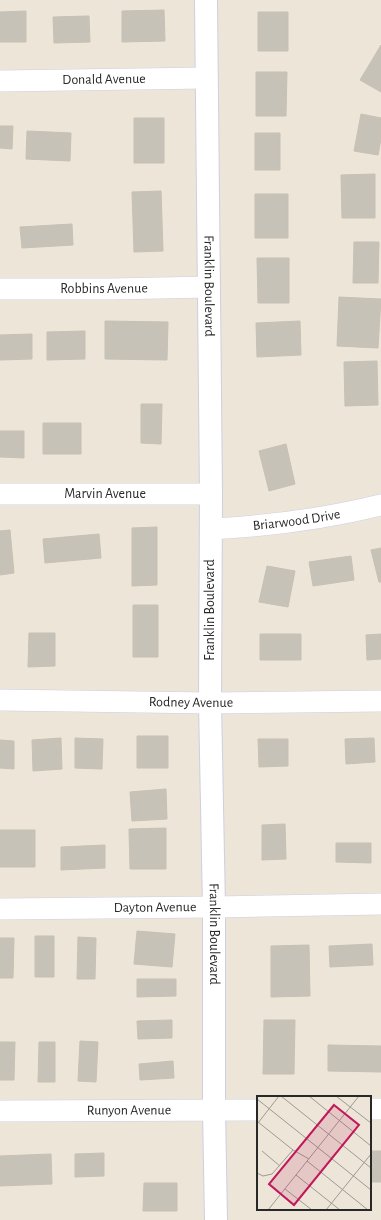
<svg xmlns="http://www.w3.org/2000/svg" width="381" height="1220" font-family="'Alegreya Sans',sans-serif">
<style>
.building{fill:#c7c2b8;stroke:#c7c1b2}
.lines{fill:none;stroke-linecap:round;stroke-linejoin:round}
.street-casing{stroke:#cdcfe3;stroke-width:22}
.secondary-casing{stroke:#cdcfe3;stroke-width:24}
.street{stroke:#fff;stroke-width:21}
.secondary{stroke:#fff;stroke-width:22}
.labels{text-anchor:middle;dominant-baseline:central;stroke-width:3.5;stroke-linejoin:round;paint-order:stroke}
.street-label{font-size:14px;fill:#282828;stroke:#fff}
.inset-road{fill:none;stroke:#9e9992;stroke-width:1}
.view{fill:#c2185b;fill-opacity:0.15;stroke:#c2185b;stroke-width:2}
.inset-edge{fill:none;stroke:#282828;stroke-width:2}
</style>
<rect width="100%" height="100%" fill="#ece5d8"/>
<path class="building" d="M164,10L165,41L122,42V11Z
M26,11V42H0V12Z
M258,12H288V51H258Z
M89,16L90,42L54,43L53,17Z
M381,45V92L360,80Z
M256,72H287L286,116H256Z
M361,114L381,118V139L378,155L354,151Z
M134,118H164V163H134Z
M0,126H13L12,149L0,148Z
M27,131L71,133L70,161L26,159Z
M255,133H280V170H255Z
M375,174V218H342L341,175Z
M161,191L163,251L134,252L132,192Z
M255,194H288V238H255Z
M72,224L73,245L22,248L20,227Z
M354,242H379L378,283H353Z
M257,258H289V303H258Z
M339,297L381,299L378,348L337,346Z
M105,321L168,322L167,360L105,359Z
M300,321L301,355L257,357L256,323Z
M85,331V359L47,360V332Z
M32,334V359L0,360V335Z
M377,361L378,405L345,406L344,362Z
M141,404H162L161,444L141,443Z
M43,423H81V454H43Z
M0,431H24V458L0,457Z
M286,444L295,484L269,491L259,451Z
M157,527V585L132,586V528Z
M10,530L14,573L0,575V531Z
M99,534L101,558L45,563L43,539Z
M381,548V582H379L371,550Z
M351,556L354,580L313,586L309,562Z
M267,566L295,571L288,607L259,602Z
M133,605H158V657H133Z
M29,633H55V666L28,667Z
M260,634H301V660H260Z
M381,634V659L367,660L366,635Z
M137,736H168V768H137Z
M61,738L62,769L33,771L32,740Z
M75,738L103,739L102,769L75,768Z
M374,738L375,762L346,764L345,739Z
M258,739H288V766L259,767Z
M0,740L14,741V769L0,768Z
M166,789L167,819L132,821L130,792Z
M285,824L286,859L262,860V825Z
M166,828V869H130L129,829Z
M0,830H35V867H0Z
M336,843H371V863L336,862Z
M105,845V868L61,870V847Z
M137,931L175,934L172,967L134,964Z
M35,936H54V977H35Z
M78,937L96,938L95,979H77Z
M0,938H14L13,978H0Z
M372,944L373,965L330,967L329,946Z
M309,945L310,996L271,997V946Z
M137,979H176V996L137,997Z
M172,1020V1038L138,1039L137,1021Z
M264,1020H295L294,1074H263Z
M80,1041L98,1042L96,1082L78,1081Z
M0,1042H15L14,1080H0Z
M39,1042H55V1082H38Z
M328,1045L381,1046V1072L328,1071Z
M173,1061L174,1078L140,1080L139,1064Z
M371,1151H381V1182H370Z
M104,1153V1176L75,1177V1154Z
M51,1154L52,1184L0,1186V1156Z
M144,1183H177V1211H143Z"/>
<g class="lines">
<g class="street-casing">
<g id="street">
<path id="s1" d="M0,81L207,78"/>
<path id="s2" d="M0,289H111L209,287"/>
<path id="s3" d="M0,494H211"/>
<path id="s4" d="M211,529C268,526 325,519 381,505"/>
<path id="s5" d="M0,700L210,703L381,701"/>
<path id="s6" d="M0,909L214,907L381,904"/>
<path d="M370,1109H381"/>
<path id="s7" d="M0,1111L258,1110"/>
</g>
</g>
<g class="secondary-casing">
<g id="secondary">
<path id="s8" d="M206,0L211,494L210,703L214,907V1110L216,1220"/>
</g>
</g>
<use href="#street" class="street"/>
<use href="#secondary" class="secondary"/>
</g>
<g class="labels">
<g class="street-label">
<text stroke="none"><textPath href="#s1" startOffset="104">Donald Avenue</textPath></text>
<text stroke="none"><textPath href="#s8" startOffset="286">Franklin Boulevard</textPath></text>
<text stroke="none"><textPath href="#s2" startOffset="104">Robbins Avenue</textPath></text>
<text stroke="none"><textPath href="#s3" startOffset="105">Marvin Avenue</textPath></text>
<text stroke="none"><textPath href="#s4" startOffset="86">Briarwood Drive</textPath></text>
<text transform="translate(210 610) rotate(-90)">Franklin Boulevard</text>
<text stroke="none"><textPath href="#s5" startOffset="191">Rodney Avenue</textPath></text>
<text stroke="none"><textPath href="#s6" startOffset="155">Dayton Avenue</textPath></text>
<text stroke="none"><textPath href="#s8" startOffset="934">Franklin Boulevard</textPath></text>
<text stroke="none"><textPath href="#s7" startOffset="129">Runyon Avenue</textPath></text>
</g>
</g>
<g transform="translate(257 1096)">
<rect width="114" height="114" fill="#ece5d8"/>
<path class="inset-road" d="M24,0L114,72M52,0L114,50M79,0L114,27M0,3L114,94M1,26L36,54L52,63M1,27L22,0M5,55L23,70M50,65L111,114M0,77L6,80L15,78L36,54M39,79L83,114M28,93L55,114M11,114L102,0M69,114L114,58"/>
<path class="view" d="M77,9L102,29L37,109L12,88Z"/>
<rect width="114" height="114" class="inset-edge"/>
</g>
</svg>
